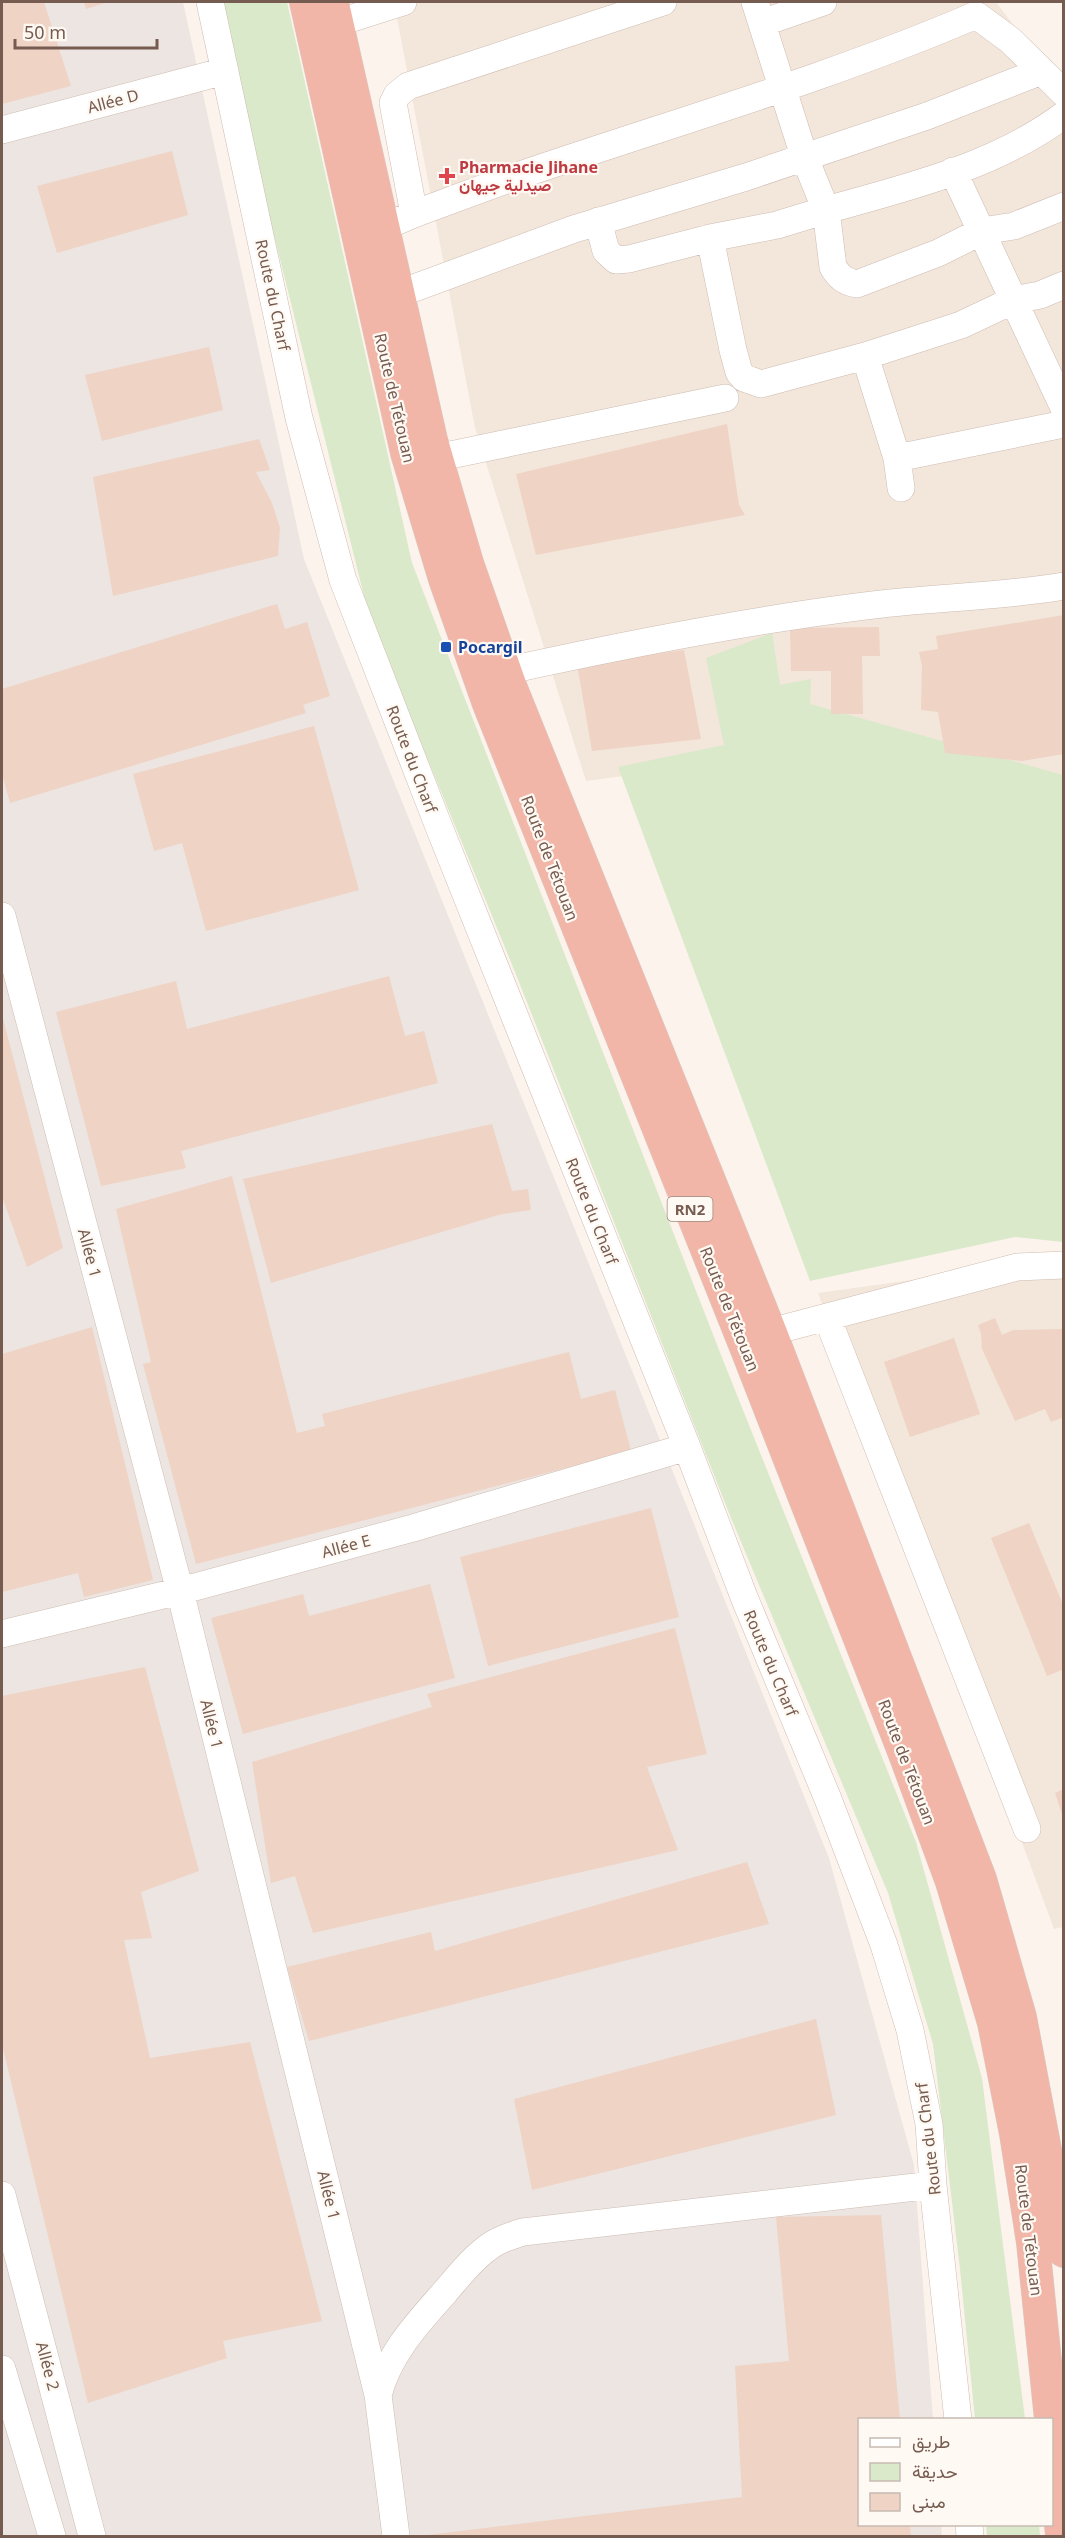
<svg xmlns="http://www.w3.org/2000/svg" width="1065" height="2538" font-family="'Noto Sans',Vazirmatn,sans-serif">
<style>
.residential{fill:#f3e6db}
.industrial{fill:#ece5e1}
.green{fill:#d9e9ca}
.building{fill:#efd3c5}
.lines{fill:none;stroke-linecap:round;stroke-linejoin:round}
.minor-casing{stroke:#cebcb2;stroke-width:28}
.highway-casing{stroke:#d9d1ce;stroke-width:34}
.minor{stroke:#fff;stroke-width:27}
.highway{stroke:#f1b6a8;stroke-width:33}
.health-dot{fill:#e0444e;stroke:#fef9f3;stroke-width:2}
.transit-dot{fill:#1a4fb4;stroke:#fef9f3;stroke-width:2}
.labels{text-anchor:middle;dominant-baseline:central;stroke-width:4.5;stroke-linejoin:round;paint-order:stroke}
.shield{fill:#fef9f3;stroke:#9f8a81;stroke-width:1.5}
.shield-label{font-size:15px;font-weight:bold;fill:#765b50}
.street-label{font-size:16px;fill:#765b50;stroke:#fef9f3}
.health-label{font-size:16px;font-weight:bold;fill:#be3a42;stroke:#fef9f3;text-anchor:start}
.transit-label{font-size:16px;font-weight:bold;fill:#164399;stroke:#fef9f3;text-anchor:start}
</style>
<rect width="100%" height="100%" fill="#fcf4ec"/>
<path class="residential" d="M394,2H996L1048,71L1063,80V780L891,740L586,781L475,428Z
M1063,1259V1927L1054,1929L818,1293Z"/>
<path class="industrial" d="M2,2H183L304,559L829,1858L914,2165L933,2419L860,2420V2524L941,2525L942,2536H2Z"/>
<path class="green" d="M222,2H287L412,563L723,1360L916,1842L982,2078L1025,2419H975L960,2269L933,2044L888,1893L731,1518L515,972L369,616L258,171Z
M772,633L780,685L811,679L810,704L1063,775V1242L1015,1237L810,1281L618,767L724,745L706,658Z
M986,2525H1039L1040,2536H987Z"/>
<path class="building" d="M2,2H44L71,86L2,104Z
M84,2H108L86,9Z
M172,151L188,215L57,253L37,186Z
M209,347L223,410L102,441L85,375Z
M727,424L739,505L745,515L536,555L516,474Z
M259,439L270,470L256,472L272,503L280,528L278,556L113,596L93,477Z
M277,604L285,629L307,622L330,696L303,705L306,713L10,803L2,774V689Z
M1064,615V754L1022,761L945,753L938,712L921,710L922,666L919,652L938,649L936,636Z
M879,627L880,656H862L863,714H831V671H791L790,628Z
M684,650L701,739L592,751L577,664Z
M314,726L359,890L206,931L182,843L154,851L133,774Z
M389,976L405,1036L424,1031L438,1083L181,1151L186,1168L101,1186L56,1012L176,981L187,1029Z
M2,1015L63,1248L27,1267L2,1196Z
M492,1124L512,1191L528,1189L531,1210L502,1214L271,1283L243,1179Z
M232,1176L297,1433L325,1426L322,1414L569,1352L581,1399L615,1390L631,1451L196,1564L143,1364L151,1362L116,1209Z
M995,1318L1002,1335L1013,1330L1064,1329V1417L1051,1422L1045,1409L1015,1421L982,1349L981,1334L978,1325Z
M92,1327L153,1580L84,1597L78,1573L2,1592V1354Z
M954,1338L980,1414L910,1437L884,1362Z
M651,1508L679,1617L488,1666L460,1557Z
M1029,1523L1064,1607V1669L1047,1676L991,1538Z
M430,1584L455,1678L243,1734L211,1618L303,1594L309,1616Z
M675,1628L707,1754L647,1767L678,1850L313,1933L295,1876L271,1883L252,1762L432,1707L427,1694Z
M145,1667L199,1871L141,1892L152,1938L124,1940L150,2058L250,2042L322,2321L223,2341L227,2358L88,2403L2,2044V1696Z
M1064,1789V1817H1063L1055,1793Z
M747,1862L769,1924L309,2041L287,1967L431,1932L435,1951Z
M816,2019L836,2115L532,2190L514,2099Z
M881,2215L900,2420H860V2524H910L911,2536H419L742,2497L735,2366L789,2361L776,2217Z"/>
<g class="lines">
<g class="minor-casing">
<path id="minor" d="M210,2L299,418L343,580L439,827L687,1447L744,1597L828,1799L884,1945L910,2030L929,2124L933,2185L958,2420
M755,2L804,156L826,210C906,188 996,166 1064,115
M337,23L403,2
M762,23L823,2
M2,130L225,71
M953,171L1064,408
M414,214C452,200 491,185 529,172C679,121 832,77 976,15L1010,40L1064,93
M398,221L414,214L393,103L397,95L408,86L663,2
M598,221L606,251L616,260L629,259L710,238
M398,294L574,229L746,177L927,116L1039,72
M865,356L761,384L744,378L739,372L733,350L710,238L777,225L826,210L833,267C839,277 845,282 857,284L938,253L982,231L1014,226L1064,206
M436,458L725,398
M897,458L1064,424
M901,488L897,458L865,356L961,325L1014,300L1040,295L1064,285
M505,671C627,644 749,620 873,605C936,597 1001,597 1064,586
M2,916L180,1591L378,2395L396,2536
M827,1317L1027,1829
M770,1332L1017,1267L1064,1265
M2,1634L180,1591L413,1528L687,1447
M2,2195L92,2536
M2,2369L52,2536
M378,2395C389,2353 417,2324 445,2292C458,2277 470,2261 486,2249C497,2240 510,2236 523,2232L933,2185
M969,2524L970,2536"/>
</g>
<g class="highway-casing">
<path id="highway" d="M306,2L407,453L445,579L489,704L746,1347L905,1754L952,1882L994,2023L1016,2134L1033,2243L1051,2420
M332,2L431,440L467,563L510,686L770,1332L980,1879L1020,2017L1064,2251
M1052,2429L1062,2536"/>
</g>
<use href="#minor" class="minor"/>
<use href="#highway" class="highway"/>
</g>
<path class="health-dot" d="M444 167h6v6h6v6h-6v6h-6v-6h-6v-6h6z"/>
<rect class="transit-dot" x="440" y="641" width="12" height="12" rx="3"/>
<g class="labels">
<rect class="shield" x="667.5" y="1197" width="45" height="24" rx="4.5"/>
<g class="shield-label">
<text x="690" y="1209">RN2</text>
</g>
<g class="street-label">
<text transform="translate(113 101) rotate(-15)">Allée D</text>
<text transform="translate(273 295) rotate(78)">Route du Charf</text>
<text transform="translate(395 398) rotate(77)">Route de Tétouan</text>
<text transform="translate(412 759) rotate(69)">Route du Charf</text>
<text transform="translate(550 858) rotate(69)">Route de Tétouan</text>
<text transform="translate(592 1211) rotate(68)">Route du Charf</text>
<text transform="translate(90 1253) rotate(75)">Allée 1</text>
<text transform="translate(730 1309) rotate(68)">Route de Tétouan</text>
<text transform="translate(346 1546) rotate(-15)">Allée E</text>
<text transform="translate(771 1663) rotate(67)">Route du Charf</text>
<text transform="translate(212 1724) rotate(76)">Allée 1</text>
<text transform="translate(907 1762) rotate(69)">Route de Tétouan</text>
<text transform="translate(928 2139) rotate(-97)">Route du Charf</text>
<text transform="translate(329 2195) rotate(76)">Allée 1</text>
<text transform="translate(1029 2230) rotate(83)">Route de Tétouan</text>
<text transform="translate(48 2366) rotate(75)">Allée 2</text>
</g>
<g class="health-label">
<text x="459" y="167">Pharmacie Jihane<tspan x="459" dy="18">صيدلية جيهان</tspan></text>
</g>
<g class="transit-label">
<text x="458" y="647">Pocargil</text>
</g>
</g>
<rect width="1065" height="2538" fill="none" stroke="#765b50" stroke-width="6"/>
<rect x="858" y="2418" width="195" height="108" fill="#fef9f3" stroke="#c8bab2" stroke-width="1.5"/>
<rect x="870" y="2438" width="30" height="9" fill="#ffffff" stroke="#c8bab2" stroke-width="1.5"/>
<text x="912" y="2448" font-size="18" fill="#765b50">طريق</text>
<rect x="870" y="2463" width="30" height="18" fill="#d9e9ca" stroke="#c8bab2" stroke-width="1.5"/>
<text x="912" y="2478" font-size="18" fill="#765b50">حديقة</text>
<rect x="870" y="2493" width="30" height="18" fill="#efd3c5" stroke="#c8bab2" stroke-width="1.5"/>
<text x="912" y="2508" font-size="18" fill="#765b50">مبنى</text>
<path d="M15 39v9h142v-9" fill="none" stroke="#765b50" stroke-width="3"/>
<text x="24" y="39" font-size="18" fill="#765b50" stroke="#fef9f3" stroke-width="4.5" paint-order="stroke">50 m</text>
</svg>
